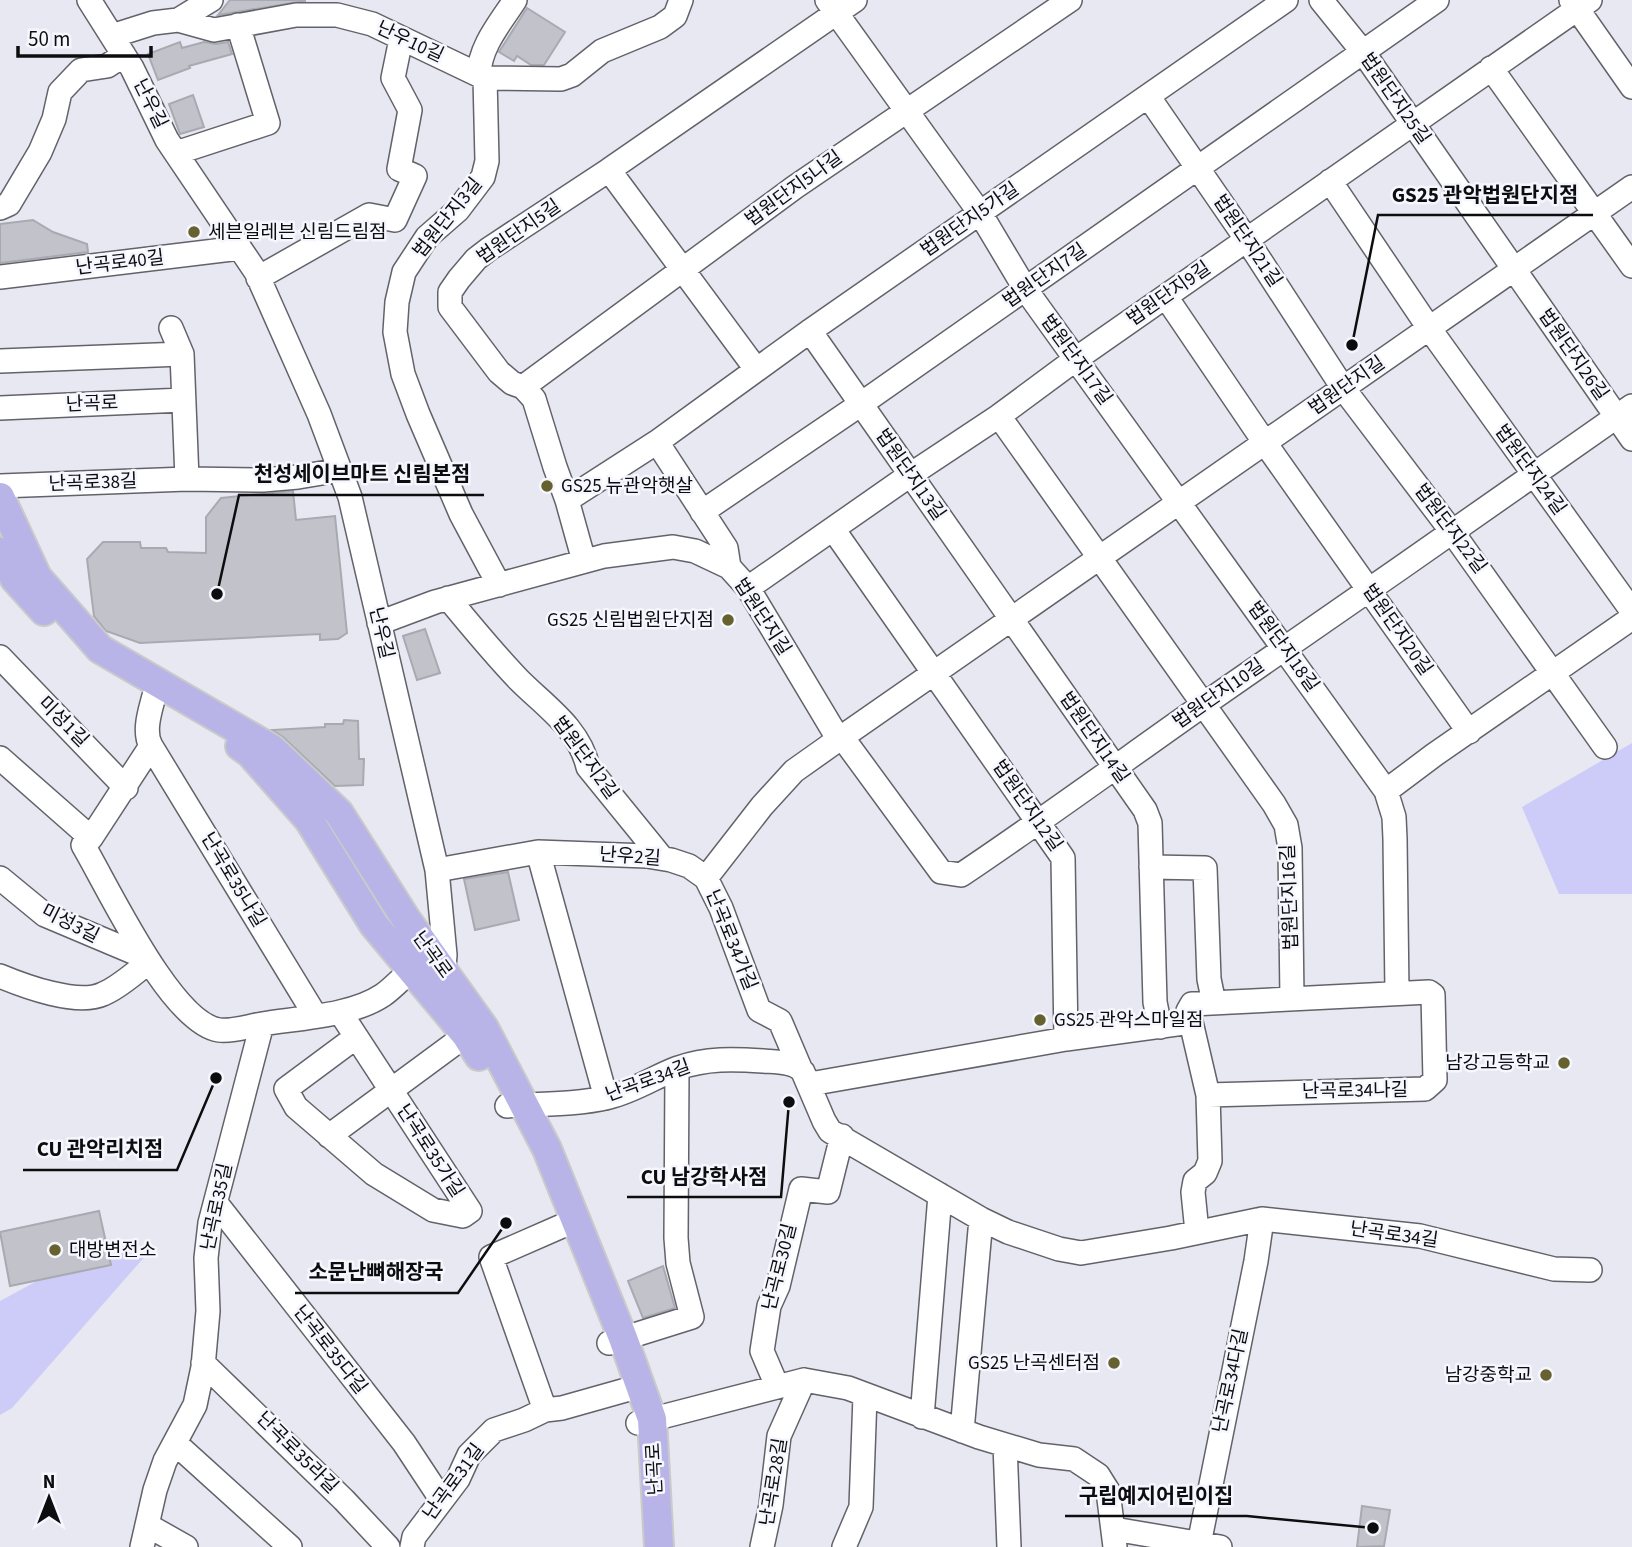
<svg xmlns="http://www.w3.org/2000/svg" width="1632" height="1547" font-family="'Source Sans 3','Noto Sans KR',sans-serif">
<style>
.green{fill:#cdccf8}
.building{fill:#c2c2cb;stroke:#a9a9b1;stroke-width:2}
.lines{fill:none;stroke-linecap:round;stroke-linejoin:round}
.minor-casing{stroke:#62626a;stroke-width:26}
.major-casing{stroke:#cacaca;stroke-width:32}
.minor{stroke:#fff;stroke-width:23}
.major{stroke:#b8b4e7;stroke-width:28}
.poi-dot{fill:#65622f;stroke:#f6f6ff;stroke-width:2.5}
.labels{text-anchor:middle;dominant-baseline:central;stroke-width:5;stroke-linejoin:round;paint-order:stroke}
.street-label{font-size:19px;fill:#0d0d10;stroke:#f6f6ff}
.poi-label{font-size:19px;fill:#0d0d10;stroke:#f6f6ff;text-anchor:start}
.leader{fill:none;stroke:#0d0d10;stroke-width:2.5}
.callout-dot{fill:#0d0d10;stroke:#f6f6ff;stroke-width:2.5}
.callout-label{font-size:21px;text-anchor:middle;font-weight:bold;fill:#0d0d10;stroke:#f6f6ff;stroke-width:5;stroke-linejoin:round;paint-order:stroke}
</style>
<rect width="100%" height="100%" fill="#e8e8f2"/>
<path class="green" d="M1632,743V894H1559L1522,807Z
M154,1246L12,1408L0,1415V1301L72,1262Z"/>
<path class="building" d="M230,0H305V1L218,15Z
M527,8L565,32L544,65H531L517,56L514,61L499,52Z
M180,42L182,48L204,42L216,44L228,42L232,54L189,66L190,68L158,80L148,54Z
M193,95L204,127L180,134L169,104Z
M33,220L53,232L87,244L88,252L0,263V224Z
M293,491L296,520L335,516L347,633L338,639L320,640V634L140,643L106,631L94,616L87,559L103,542H140L141,548H166L168,552L206,553V517L221,498Z
M425,629L440,673L417,680L403,636Z
M344,720L358,721L359,759H364L363,785L335,786L283,737L272,730L325,727V724H343Z
M508,872L519,920L475,930L464,879Z
M99,1211L111,1265L10,1286L0,1232Z
M663,1266L675,1308L643,1318L628,1281Z
M1362,1506L1390,1510L1384,1546L1357,1547Z"/>
<g class="lines">
<g class="minor-casing">
<path id="minor" d="M89,0L132,68L167,140L256,272L319,414L350,497L437,870L445,955L443,978
M827,0L980,213L1026,290L1386,791L1394,817L1395,839L1397,993
M1321,0L1363,52L1632,439
M1571,0L1632,87
M178,20L211,0
M112,36L153,23L178,20L214,30L296,15H337L372,24L485,78L561,79L572,75L602,51L660,27L675,16L681,0
M1491,68L1632,266
M479,75C479,47 501,22 515,0
M485,78L487,161L483,177L458,210L427,237L404,272L397,302L395,332L403,374L418,414L461,514L499,585
M1148,96L1247,240L1343,388L1453,533L1605,747
M176,153L268,123L238,25
M609,170L756,369
M1330,181L1429,328L1632,611
M0,208L9,204L40,152L54,119L60,92L81,70L107,66L124,55
M0,277L240,248
M258,278L369,215L395,220L415,176L399,169L410,110L393,78L401,39
M1166,297L1265,443L1469,732
M171,328L182,354L187,479
M810,331L1145,810L1150,823L1155,1002L1160,1027
M0,361L182,354
M523,387L795,187L1070,0
M0,408L183,400
M999,416L1274,804L1286,825L1290,848L1292,999
M657,442L726,548L729,567
M0,486L187,479L263,480L298,477L340,470
M567,500L657,442L810,331L1286,0
M702,512L861,404L1437,0
M833,529L1063,858L1066,1039
M584,561L567,500L555,467L534,399L523,387L512,383L499,372L450,307V292L459,279L476,259L489,249L609,170L855,0
M748,588L910,475L999,416L1076,359L1590,0
M448,598C471,626 494,654 519,680C546,707 579,728 588,767L662,858
M379,623L435,602L604,556L673,547L695,551L729,567L748,588L833,730L842,737L1632,187
M0,657L126,788
M151,746L315,1015
M0,758L91,838L83,845C108,887 171,1023 219,1030C232,1032 249,1026 262,1024
M1386,791L1434,755L1632,618
M91,838L151,746C143,732 150,711 154,696
M538,852L606,1098
M1151,867L1205,868L1209,979L1214,1003
M437,870L538,852L647,856L671,860L689,866L706,878L762,806L794,771L842,737L941,872L961,875C1043,820 1122,762 1203,705C1346,606 1490,506 1632,406
M0,878L45,915L147,958
M706,878L721,908L759,1010L780,1021L800,1068
M0,976C24,986 78,1006 103,994C120,987 134,973 149,962
M340,1012L470,1211L463,1216L433,1210L374,1174L296,1107L286,1089L356,1037
M1191,1022L1208,1095L1210,1161L1205,1173L1195,1181L1193,1192L1197,1232
M810,1084L1066,1039L1191,1022L1188,1011L1192,1004L1429,992L1433,995L1435,1080L1425,1089L1208,1095
M507,1106C540,1104 576,1105 609,1097C634,1091 654,1077 678,1068C707,1058 733,1059 763,1061C776,1062 795,1061 803,1072L824,1121L830,1131L981,1219L1008,1232L1059,1249L1081,1253L1171,1238L1262,1219L1420,1236L1554,1269L1590,1270
M329,1136L466,1035
M216,1203L404,1443L441,1499
M609,1343L692,1317L678,1263L676,1238L677,1069
M203,1363L344,1500L388,1547
M777,1386L762,1351L769,1306L778,1286L801,1189L828,1192L842,1136
M545,1410L491,1257L562,1226
M922,1417L940,1195
M638,1423L804,1380L848,1388L979,1437L1039,1455L1074,1459L1098,1475L1108,1491L1115,1547
M962,1431L981,1219
M175,1443L290,1547
M1005,1445L1009,1547
M147,1525L186,1547
M1114,1529L1220,1547
M1199,1544L1256,1261L1262,1219
M142,1547L155,1490L165,1461L195,1405L203,1367L208,1311L206,1258L210,1223L262,1024C299,1018 352,1016 383,995C393,988 402,978 411,970
M412,1547L414,1537L458,1479L469,1455L494,1430L524,1420L545,1410L562,1408L640,1386
M762,1547L771,1505L779,1436L804,1380
M844,1547L861,1507L865,1396"/>
</g>
<g class="major-casing">
<path id="major" d="M0,497L37,577L100,649L272,749L339,813L406,919L484,1028L547,1149L623,1338L652,1419L659,1547
M0,552L15,579L44,611
M240,746L250,753L309,820L374,925L466,1035L479,1056"/>
</g>
<use href="#minor" class="minor"/>
<use href="#major" class="major"/>
</g>
<g class="poi-dot">
<circle cx="194" cy="232" r="7"/>
<circle cx="547" cy="486" r="7"/>
<circle cx="728" cy="620" r="7"/>
<circle cx="1040" cy="1020" r="7"/>
<circle cx="1564" cy="1063" r="7"/>
<circle cx="55" cy="1250" r="7"/>
<circle cx="1114" cy="1363" r="7"/>
<circle cx="1546" cy="1375" r="7"/>
</g>
<g class="labels">
<g class="street-label">
<text transform="translate(410 42) rotate(25)">난우10길</text>
<text transform="translate(1395 99) rotate(55)">법원단지25길</text>
<text transform="translate(150 104) rotate(64)">난우길</text>
<text transform="translate(794 189) rotate(-36)">법원단지5나길</text>
<text transform="translate(448 218) rotate(-51)">법원단지3길</text>
<text transform="translate(970 220) rotate(-35)">법원단지5가길</text>
<text transform="translate(519 232) rotate(-35)">법원단지5길</text>
<text transform="translate(1247 241) rotate(56)">법원단지21길</text>
<text transform="translate(120 263) rotate(-7)">난곡로40길</text>
<text transform="translate(1045 276) rotate(-35)">법원단지7길</text>
<text transform="translate(1169 294) rotate(-35)">법원단지9길</text>
<text transform="translate(1573 355) rotate(55)">법원단지26길</text>
<text transform="translate(1076 360) rotate(54)">법원단지17길</text>
<text transform="translate(1347 386) rotate(-35)">법원단지길</text>
<text transform="translate(92 404) rotate(-2)">난곡로</text>
<text transform="translate(1530 470) rotate(54)">법원단지24길</text>
<text transform="translate(910 475) rotate(55)">법원단지13길</text>
<text transform="translate(93 483) rotate(-2)">난곡로38길</text>
<text transform="translate(1450 529) rotate(53)">법원단지22길</text>
<text transform="translate(762 617) rotate(57)">법원단지길</text>
<text transform="translate(1397 630) rotate(55)">법원단지20길</text>
<text transform="translate(381 633) rotate(77)">난우길</text>
<text transform="translate(1283 647) rotate(54)">법원단지18길</text>
<text transform="translate(1219 694) rotate(-35)">법원단지10길</text>
<text transform="translate(63 722) rotate(45)">미성1길</text>
<text transform="translate(1094 738) rotate(55)">법원단지14길</text>
<text transform="translate(585 758) rotate(54)">법원단지2길</text>
<text transform="translate(1027 806) rotate(55)">법원단지12길</text>
<text transform="translate(630 857) rotate(4)">난우2길</text>
<text transform="translate(233 880) rotate(59)">난곡로35나길</text>
<text transform="translate(1290 897) rotate(-92)">법원단지16길</text>
<text transform="translate(70 924) rotate(27)">미성3길</text>
<text transform="translate(731 940) rotate(68)">난곡로34가길</text>
<text transform="translate(432 955) rotate(54)">난곡로</text>
<text transform="translate(648 1081) rotate(-20)">난곡로34길</text>
<text transform="translate(1355 1091) rotate(-1)">난곡로34나길</text>
<text transform="translate(430 1151) rotate(57)">난곡로35가길</text>
<text transform="translate(217 1207) rotate(-78)">난곡로35길</text>
<text transform="translate(1394 1235) rotate(8)">난곡로34길</text>
<text transform="translate(780 1267) rotate(-76)">난곡로30길</text>
<text transform="translate(330 1350) rotate(52)">난곡로35다길</text>
<text transform="translate(1231 1381) rotate(-78)">난곡로34다길</text>
<text transform="translate(297 1453) rotate(45)">난곡로35라길</text>
<text transform="translate(655 1469) rotate(-93)">난곡로</text>
<text transform="translate(454 1482) rotate(-54)">난곡로31길</text>
<text transform="translate(774 1482) rotate(-81)">난곡로28길</text>
</g>
<g class="poi-label">
<text x="208" y="232">세븐일레븐 신림드림점</text>
<text x="561" y="486">GS25 뉴관악햇살</text>
<text x="714" y="620" text-anchor="end">GS25 신림법원단지점</text>
<text x="1054" y="1020">GS25 관악스마일점</text>
<text x="1550" y="1063" text-anchor="end">남강고등학교</text>
<text x="69" y="1250">대방변전소</text>
<text x="1100" y="1363" text-anchor="end">GS25 난곡센터점</text>
<text x="1532" y="1375" text-anchor="end">남강중학교</text>
</g>
</g>
<path class="leader" d="M1352 345L1378 215H1593M217 594L239 495H484M216 1078L177 1170H23M789 1102L781 1197H627M506 1223L458 1293H295M1373 1528L1247 1516H1065"/>
<g class="callout-dot">
<circle cx="1352" cy="345" r="7"/>
<circle cx="217" cy="594" r="7"/>
<circle cx="216" cy="1078" r="7"/>
<circle cx="789" cy="1102" r="7"/>
<circle cx="506" cy="1223" r="7"/>
<circle cx="1373" cy="1528" r="7"/>
</g>
<g class="callout-label">
<text x="1485" y="202">GS25 관악법원단지점</text>
<text x="362" y="481">천성세이브마트 신림본점</text>
<text x="100" y="1156">CU 관악리치점</text>
<text x="704" y="1184">CU 남강학사점</text>
<text x="376" y="1279">소문난뼈해장국</text>
<text x="1156" y="1503">구립예지어린이집</text>
</g>
<g transform="translate(49 1498)" stroke="#f6f6ff" stroke-width="5" paint-order="stroke">
<path d="M0-5L12 26L0 18L-12 26Z" fill="#0d0d10"/>
<text y="-10" font-size="19" font-weight="bold" text-anchor="middle" fill="#0d0d10">N</text>
</g>
<path d="M18 46v10h133v-10" fill="none" stroke="#0d0d10" stroke-width="3.5"/>
<text x="28" y="46" font-size="21" fill="#0d0d10" stroke="#f6f6ff" stroke-width="5" paint-order="stroke">50 m</text>
</svg>
